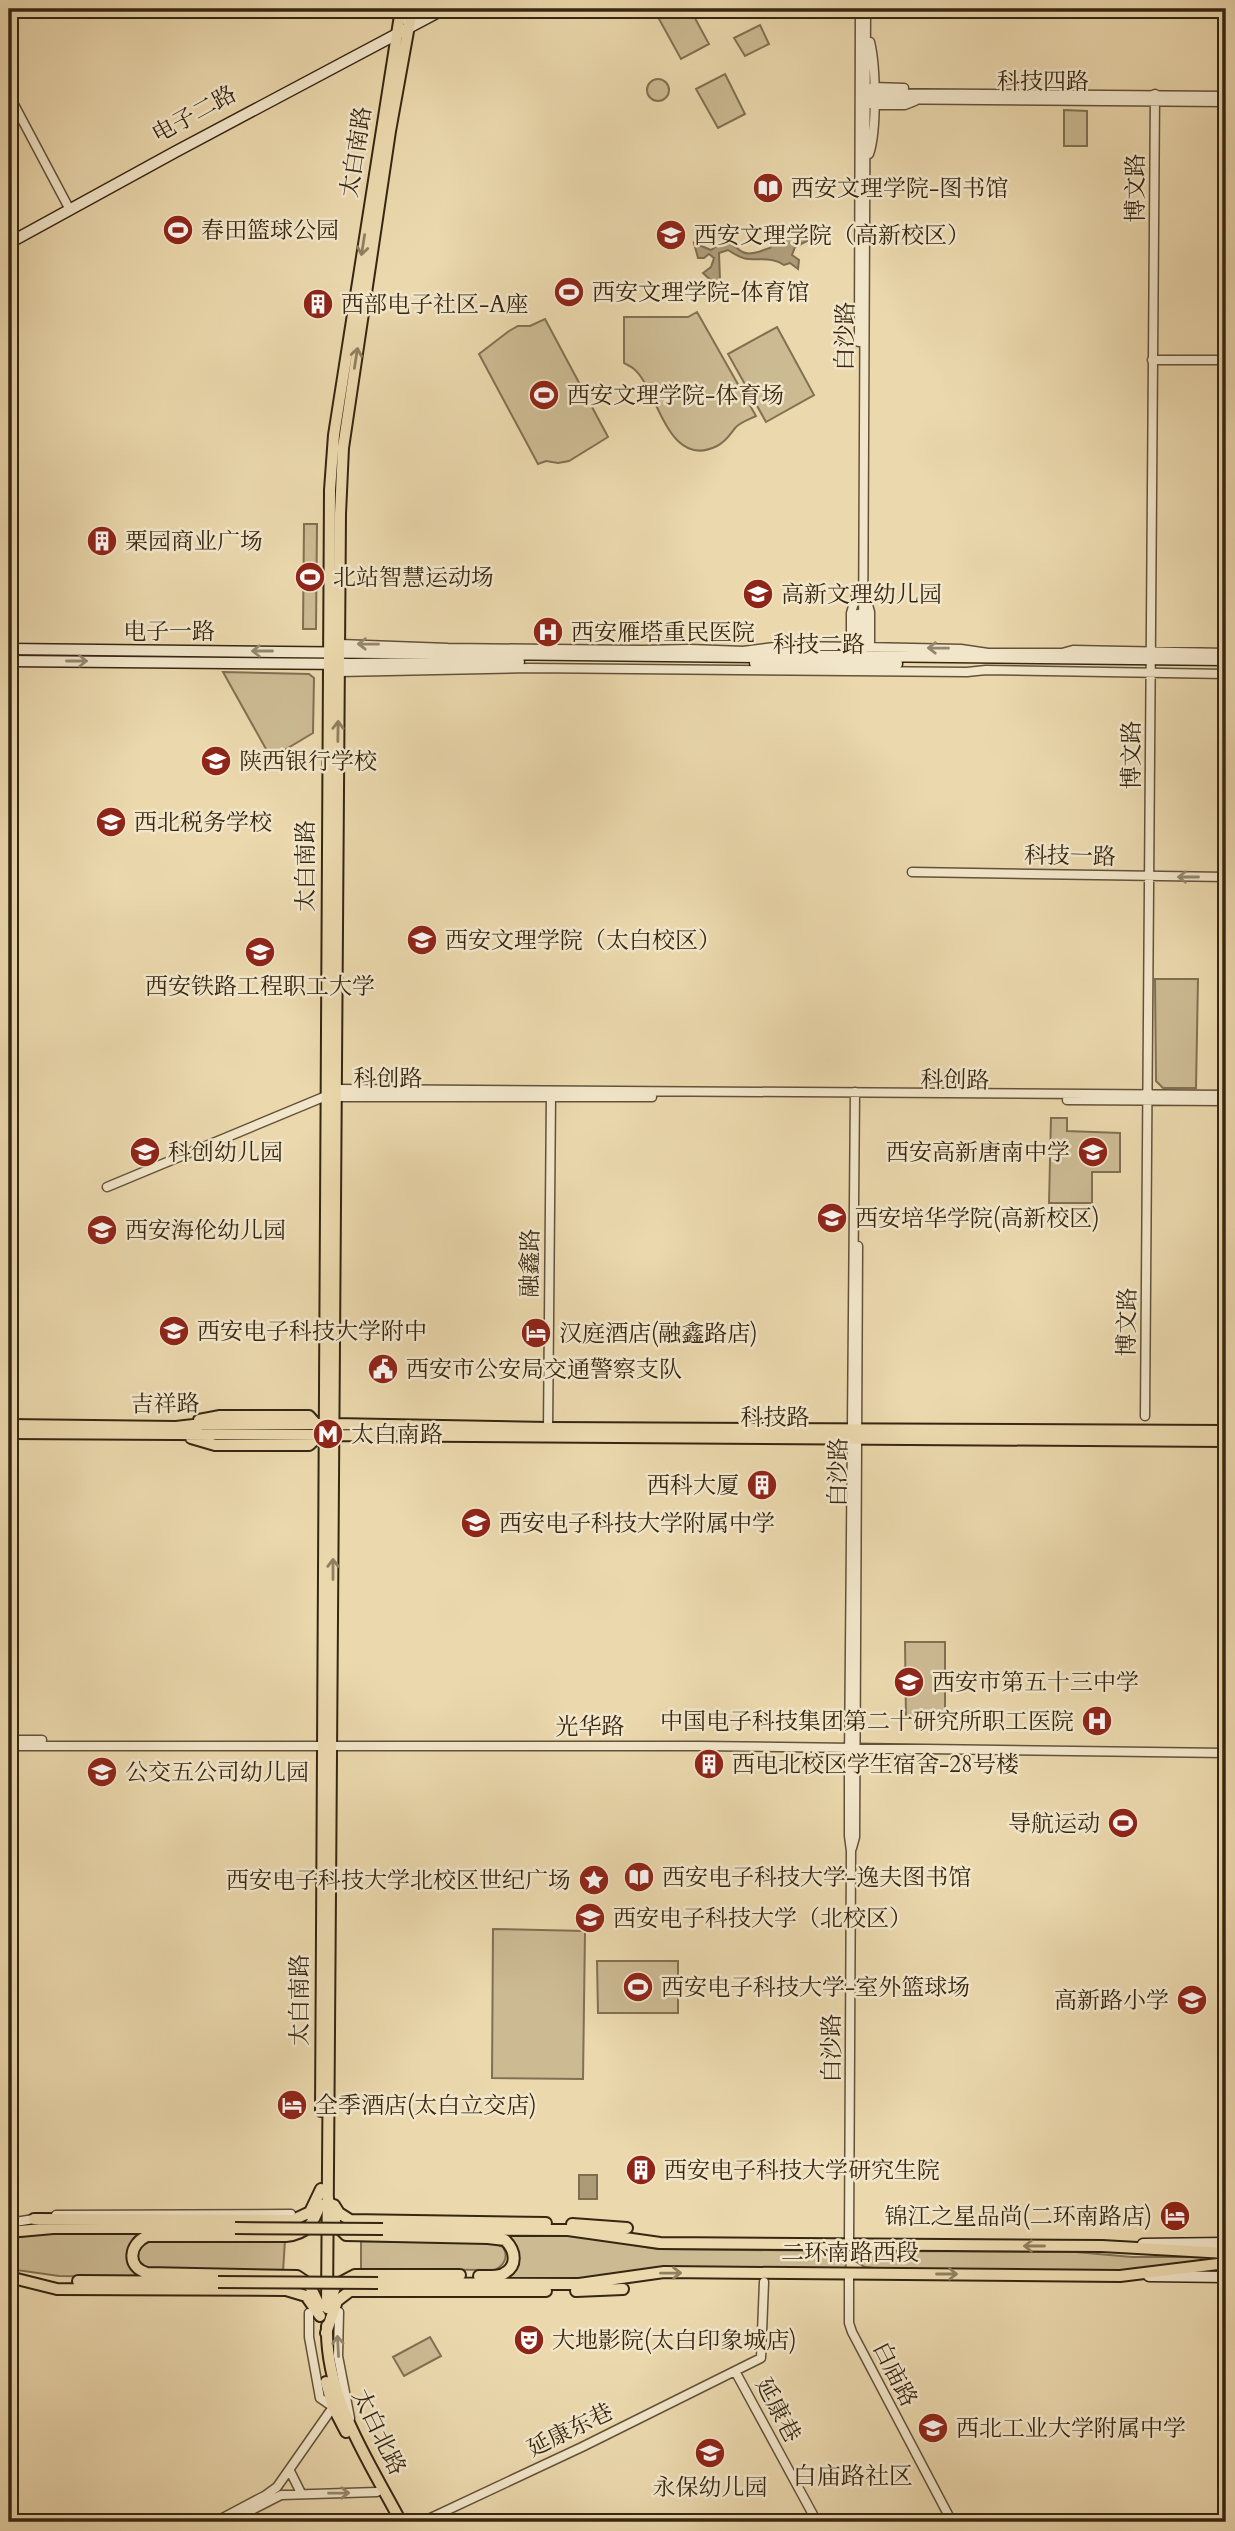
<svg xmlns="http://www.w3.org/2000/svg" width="1235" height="2531" font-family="Cardo,'Noto Serif SC',serif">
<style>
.green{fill:#ccba93;stroke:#817052;stroke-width:2}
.water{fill:#ad9b78;stroke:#7d6c4f;stroke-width:2}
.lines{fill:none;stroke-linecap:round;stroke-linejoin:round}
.tertiary-casing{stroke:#635239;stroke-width:11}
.secondary-casing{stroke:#362612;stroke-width:13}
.primary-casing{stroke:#362612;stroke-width:14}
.trunk-casing{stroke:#362612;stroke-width:14}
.tertiary{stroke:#f2e6ca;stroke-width:8}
.secondary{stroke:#f2e6ca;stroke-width:10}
.primary{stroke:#ebd8ad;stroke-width:10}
.trunk{stroke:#ebd8ad;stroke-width:10}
.trunk-bridge-casing{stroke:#362612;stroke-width:14;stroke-linecap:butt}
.trunk-bridge{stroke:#ebd8ad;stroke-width:10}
.oneway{stroke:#907f60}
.oneway2{stroke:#94866e}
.labels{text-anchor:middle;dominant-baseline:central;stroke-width:5;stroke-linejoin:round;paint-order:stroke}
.street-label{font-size:23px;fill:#362612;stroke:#f2e6ca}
.poi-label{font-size:23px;fill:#362612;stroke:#f2e6ca;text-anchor:start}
.neighbourhood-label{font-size:24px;fill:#362612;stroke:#f2e6ca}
</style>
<rect width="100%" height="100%" fill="#ebd8ad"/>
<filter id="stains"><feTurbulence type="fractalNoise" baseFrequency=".00286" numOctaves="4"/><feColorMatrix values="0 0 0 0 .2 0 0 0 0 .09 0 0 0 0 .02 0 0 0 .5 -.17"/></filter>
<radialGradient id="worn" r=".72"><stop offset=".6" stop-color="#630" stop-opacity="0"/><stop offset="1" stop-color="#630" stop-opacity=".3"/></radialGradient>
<path class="green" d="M678,9H690L709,44L681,59L659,19Z
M760,25L769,44L745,56L734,38Z
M725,74L745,114L718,128L696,89Z
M647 90a11 11 0 1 1 22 0a11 11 0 1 1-22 0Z
M1064,110L1087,111V146H1064Z
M697,312L756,416C750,419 741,422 736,427C730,434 727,441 717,446C667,471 658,389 634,369C631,366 627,365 624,363V317H688Z
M545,319L608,437L569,461L558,463L546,461L538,464L479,354L509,331L518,326H530Z
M777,327L814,395L766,422L728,354Z
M304,524H317L316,629H303Z
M223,672L309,674L314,678L313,733L271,758Z
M1155,979H1198L1196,1088H1163L1156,1081Z
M1051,1118H1067V1131L1120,1133V1172H1092V1203H1049Z
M905,1642H945V1720L906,1719Z
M493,1929L585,1931L583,2079L492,2078Z
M597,1961H678V2013H598Z
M55,2232L144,2233L132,2243L143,2277L59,2276L9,2269V2238Z
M503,2235L583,2236L657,2249L845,2251L846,2270L656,2268L578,2280L504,2278L515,2268Z
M285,2240L283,2272L147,2270L140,2266L135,2252L143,2241Z
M361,2241L494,2243L503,2247C509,2257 504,2265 495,2270L361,2269Z
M914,2251L1076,2252L1132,2257H1224V2260L1124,2271H902L865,2267L855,2261L857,2256L861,2254Z
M430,2337L441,2356L404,2376L393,2357Z"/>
<path class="water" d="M790,227L804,230L809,238L807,241L795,247L792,255L799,260L798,269L790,263L784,265C773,257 762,260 749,259C742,259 734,254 728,250L719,253L720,280L716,285L703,273L711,267L714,258L709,254L704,258H698L694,243L711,250C737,231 733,257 753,253C758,253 765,249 770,248L777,235Z
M579,2175H597V2199H579Z"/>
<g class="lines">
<g class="tertiary-casing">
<path id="tertiary" d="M873,87L904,88
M862,93L1226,96
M9,95L70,210
M863,99L1226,102
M873,105H905L915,101
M869,154C877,131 876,66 870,42
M859,342L860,9
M1152,360H1226
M866,598L870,612V647
M858,643V614
M340,644L448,648L641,650L690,649L743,651L782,646L863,647L961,649L988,653H1062L1073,650L1226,653
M851,647V613L858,589
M863,650L866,9
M339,672L529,668L967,672L986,670L1226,674
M912,872L1226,877
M332,1097H652
M1067,1100L1226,1101
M107,1187L326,1096L336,1089L1226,1095
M1145,1416L1155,94
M548,1431L551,1094
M9,1740H42
M9,1746H700L1226,1753
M852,1848L855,1837L858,1246
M56,2215L291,2214
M9,2223L40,2218
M849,2244L851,1851L849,1836V1761L855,1092
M849,2273V2323L852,2332L952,2522
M339,2312L338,2356L350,2418
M735,2371L817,2522
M290,2471L301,2493
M215,2522L266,2495L277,2487L333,2407L320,2398L309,2337V2313
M228,2522L281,2495L377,2492
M422,2522L582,2447L761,2358L764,2282"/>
</g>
<g class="secondary-casing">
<path id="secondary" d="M407,20L428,9
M9,243L175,152L444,9
M9,649L755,657L781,654H858L863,656L1226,660
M9,661L353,664L519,662
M755,663L897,664
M1143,2244L1226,2243
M1149,2276L1226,2277"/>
</g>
<g class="primary-casing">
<path id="primary" d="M199,1420L220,1416H309L317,1425
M9,1425L176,1427L202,1424H334L548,1428L1226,1431
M9,1433L1226,1441
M191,1438L215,1445H309L319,1436
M321,2111L330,490L334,435L401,9
M327,2307L340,514L343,448L390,131L412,9
M327,2326C325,2398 369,2461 401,2522
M326,2382L333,2407L346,2432"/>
</g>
<g class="trunk-casing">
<path id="trunk" d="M327,2196L336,2225L346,2235L488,2238L505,2240C516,2251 518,2266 503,2274C496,2277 486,2276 479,2276
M334,2205L339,2213L350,2220L546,2223
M34,2219L293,2220L310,2212L321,2189
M572,2224L627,2228
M383,2229L568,2230L660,2243L1102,2246L1226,2253
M9,2232L53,2228H235
M9,2277L57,2289L286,2290L306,2296L320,2316
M78,2281L218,2282
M378,2283L579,2284L664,2272L1120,2276L1226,2263
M576,2291L623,2289
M320,2307L309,2284L297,2276L147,2273C126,2267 129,2244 147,2236H286C307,2234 314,2223 320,2204
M327,2308L336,2285L355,2275H460
M326,2333L337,2301L350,2291H546"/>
</g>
<use href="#tertiary" class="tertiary"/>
<use href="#secondary" class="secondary"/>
<use href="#primary" class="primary"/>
<use href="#trunk" class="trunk"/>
<g class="trunk-bridge-casing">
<path id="trunk-bridge" d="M235,2228L383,2229
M218,2282L378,2283"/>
</g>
<use href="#trunk-bridge" class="trunk-bridge"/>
</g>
<defs><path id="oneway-shaft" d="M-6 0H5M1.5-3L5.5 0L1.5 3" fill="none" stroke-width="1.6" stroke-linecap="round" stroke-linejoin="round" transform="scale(1.75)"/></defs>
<g class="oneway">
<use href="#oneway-shaft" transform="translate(363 245) rotate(99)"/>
<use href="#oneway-shaft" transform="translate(356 358) rotate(-81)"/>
<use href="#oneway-shaft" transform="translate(338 731) rotate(-89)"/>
<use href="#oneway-shaft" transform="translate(333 1569) rotate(-90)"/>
<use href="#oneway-shaft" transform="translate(1034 2246) rotate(-180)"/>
<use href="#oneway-shaft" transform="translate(671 2273) rotate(-1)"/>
<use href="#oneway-shaft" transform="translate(947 2274)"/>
</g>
<g class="oneway2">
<use href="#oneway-shaft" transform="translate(368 644) rotate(-179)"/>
<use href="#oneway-shaft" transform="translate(938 648) rotate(-179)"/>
<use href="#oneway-shaft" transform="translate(262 651) rotate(-180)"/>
<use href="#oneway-shaft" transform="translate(77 661)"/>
<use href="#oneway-shaft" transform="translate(1188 877) rotate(-180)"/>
<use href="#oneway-shaft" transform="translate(338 2346) rotate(-93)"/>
<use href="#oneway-shaft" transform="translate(339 2493) rotate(-1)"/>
</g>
<defs>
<g id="library-disc" transform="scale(1.575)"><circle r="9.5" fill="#8f2418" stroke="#f2e6ca"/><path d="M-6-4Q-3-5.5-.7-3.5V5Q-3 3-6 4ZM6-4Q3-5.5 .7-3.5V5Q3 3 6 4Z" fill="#fff"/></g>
<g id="stadium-disc" transform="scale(1.575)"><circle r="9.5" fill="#8f2418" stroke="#f2e6ca"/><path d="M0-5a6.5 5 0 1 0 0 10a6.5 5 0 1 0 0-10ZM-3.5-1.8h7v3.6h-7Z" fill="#fff"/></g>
<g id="university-disc" transform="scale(1.575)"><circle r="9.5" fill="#8f2418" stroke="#f2e6ca"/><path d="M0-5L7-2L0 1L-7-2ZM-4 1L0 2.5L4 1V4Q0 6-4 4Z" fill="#fff"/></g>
<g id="building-disc" transform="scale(1.575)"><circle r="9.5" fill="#8f2418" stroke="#f2e6ca"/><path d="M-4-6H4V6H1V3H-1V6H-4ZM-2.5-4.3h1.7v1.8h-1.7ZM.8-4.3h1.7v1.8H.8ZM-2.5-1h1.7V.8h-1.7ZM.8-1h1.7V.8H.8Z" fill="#fff"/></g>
<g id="school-disc" transform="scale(1.575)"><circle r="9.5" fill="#8f2418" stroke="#f2e6ca"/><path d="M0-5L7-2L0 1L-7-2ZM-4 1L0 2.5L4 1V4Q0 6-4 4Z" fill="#fff"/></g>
<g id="hospital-disc" transform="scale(1.575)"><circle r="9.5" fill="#8f2418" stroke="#f2e6ca"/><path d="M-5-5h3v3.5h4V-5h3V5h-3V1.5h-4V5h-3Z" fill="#fff"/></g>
<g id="hotel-disc" transform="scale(1.575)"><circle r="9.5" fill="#8f2418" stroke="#f2e6ca"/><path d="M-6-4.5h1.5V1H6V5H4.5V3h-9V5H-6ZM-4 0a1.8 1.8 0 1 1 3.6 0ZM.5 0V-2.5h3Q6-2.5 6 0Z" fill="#fff"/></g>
<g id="civic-disc" transform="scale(1.575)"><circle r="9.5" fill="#8f2418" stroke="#f2e6ca"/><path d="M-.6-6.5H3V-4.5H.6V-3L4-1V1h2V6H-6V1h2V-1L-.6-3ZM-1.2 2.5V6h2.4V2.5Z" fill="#fff"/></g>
<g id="metro-disc" transform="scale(1.575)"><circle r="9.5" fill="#8f2418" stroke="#f2e6ca"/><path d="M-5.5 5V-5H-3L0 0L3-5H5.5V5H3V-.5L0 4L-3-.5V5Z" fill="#fff"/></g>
<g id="sight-disc" transform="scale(1.575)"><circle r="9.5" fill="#8f2418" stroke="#f2e6ca"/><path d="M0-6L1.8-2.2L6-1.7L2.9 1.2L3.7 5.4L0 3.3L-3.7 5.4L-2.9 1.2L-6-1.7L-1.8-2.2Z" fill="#fff"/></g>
<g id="theatre-disc" transform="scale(1.575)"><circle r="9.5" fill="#8f2418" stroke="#f2e6ca"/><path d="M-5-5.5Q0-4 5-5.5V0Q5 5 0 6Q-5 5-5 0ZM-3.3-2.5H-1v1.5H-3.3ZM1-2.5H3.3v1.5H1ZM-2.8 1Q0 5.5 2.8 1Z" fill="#fff"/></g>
</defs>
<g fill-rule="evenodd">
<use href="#library-disc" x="768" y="188"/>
<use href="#stadium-disc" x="178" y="230"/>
<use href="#university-disc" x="671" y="235"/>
<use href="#stadium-disc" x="569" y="292"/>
<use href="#building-disc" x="318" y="304"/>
<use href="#stadium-disc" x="544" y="395"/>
<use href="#building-disc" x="102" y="541"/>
<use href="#stadium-disc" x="310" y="577"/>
<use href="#school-disc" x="758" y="594"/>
<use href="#hospital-disc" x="548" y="632"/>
<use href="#university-disc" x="216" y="761"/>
<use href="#university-disc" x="111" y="822"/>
<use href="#university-disc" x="422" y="940"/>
<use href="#university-disc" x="260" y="952"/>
<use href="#school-disc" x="145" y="1152"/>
<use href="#school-disc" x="1093" y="1152"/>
<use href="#university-disc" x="832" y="1218"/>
<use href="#school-disc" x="102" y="1230"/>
<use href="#school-disc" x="174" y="1331"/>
<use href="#hotel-disc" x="536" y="1333"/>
<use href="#civic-disc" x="383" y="1369"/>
<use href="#metro-disc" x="328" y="1434"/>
<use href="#building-disc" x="762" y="1485"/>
<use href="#school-disc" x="476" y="1523"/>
<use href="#school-disc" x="909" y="1682"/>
<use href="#hospital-disc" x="1097" y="1721"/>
<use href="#building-disc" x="709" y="1764"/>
<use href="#school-disc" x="102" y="1772"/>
<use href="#stadium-disc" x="1123" y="1823"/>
<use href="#library-disc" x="639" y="1877"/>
<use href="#sight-disc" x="594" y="1880"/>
<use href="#university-disc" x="590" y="1918"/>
<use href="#stadium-disc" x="638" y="1987"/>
<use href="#school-disc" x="1192" y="2000"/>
<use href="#hotel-disc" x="292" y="2105"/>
<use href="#building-disc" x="641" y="2170"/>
<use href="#hotel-disc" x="1175" y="2216"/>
<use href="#theatre-disc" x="529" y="2340"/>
<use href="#school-disc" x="933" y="2428"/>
<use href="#school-disc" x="710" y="2453"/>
</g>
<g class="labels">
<g class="street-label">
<text x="1043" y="81">科技四路</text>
<text transform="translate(194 114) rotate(-29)">电子二路</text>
<text transform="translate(356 152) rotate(-81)">太白南路</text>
<text transform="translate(1135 188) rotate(-90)">博文路</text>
<text transform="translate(845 336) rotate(-89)">白沙路</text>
<text x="169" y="631">电子一路</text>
<text x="819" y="644">科技二路</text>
<text transform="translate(1131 755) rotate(-90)">博文路</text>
<text transform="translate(1070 856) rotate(1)">科技一路</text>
<text transform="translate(305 866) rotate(-90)">太白南路</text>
<text x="388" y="1078">科创路</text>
<text transform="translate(955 1080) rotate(1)">科创路</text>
<text transform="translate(530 1263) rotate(-89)">融鑫路</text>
<text transform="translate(1127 1322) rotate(-89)">博文路</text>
<text transform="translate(165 1404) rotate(-1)">吉祥路</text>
<text x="775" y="1417">科技路</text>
<text transform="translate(838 1472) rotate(-89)">白沙路</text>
<text x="590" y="1726">光华路</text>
<text transform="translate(299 2000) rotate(-90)">太白南路</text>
<text transform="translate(831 2048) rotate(-90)">白沙路</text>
<text x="850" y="2252">二环南路西段</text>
<text transform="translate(895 2374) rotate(63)">白庙路</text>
<text transform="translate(778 2410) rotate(62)">延康巷</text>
<text transform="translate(570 2430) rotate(-26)">延康东巷</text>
<text transform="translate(379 2432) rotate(64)">太白北路</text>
</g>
<g class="poi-label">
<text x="791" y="188">西安文理学院-图书馆</text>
<text x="201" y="230">春田篮球公园</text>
<text x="694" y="235">西安文理学院（高新校区）</text>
<text x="592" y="292">西安文理学院-体育馆</text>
<text x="341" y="304">西部电子社区-A座</text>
<text x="567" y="395">西安文理学院-体育场</text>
<text x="125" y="541">栗园商业广场</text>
<text x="333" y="577">北站智慧运动场</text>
<text x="781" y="594">高新文理幼儿园</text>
<text x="571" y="632">西安雁塔重民医院</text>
<text x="239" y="761">陕西银行学校</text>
<text x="134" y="822">西北税务学校</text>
<text x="445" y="940">西安文理学院（太白校区）</text>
<text x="260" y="986" text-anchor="middle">西安铁路工程职工大学</text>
<text x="168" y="1152">科创幼儿园</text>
<text x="1070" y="1152" text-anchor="end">西安高新唐南中学</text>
<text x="855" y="1218">西安培华学院(高新校区)</text>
<text x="125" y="1230">西安海伦幼儿园</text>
<text x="197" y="1331">西安电子科技大学附中</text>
<text x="559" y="1333">汉庭酒店(融鑫路店)</text>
<text x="406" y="1369">西安市公安局交通警察支队</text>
<text x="351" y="1434">太白南路</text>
<text x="739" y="1485" text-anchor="end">西科大厦</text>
<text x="499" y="1523">西安电子科技大学附属中学</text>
<text x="932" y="1682">西安市第五十三中学</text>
<text x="1074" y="1721" text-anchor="end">中国电子科技集团第二十研究所职工医院</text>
<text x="732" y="1764">西电北校区学生宿舍-28号楼</text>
<text x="125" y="1772">公交五公司幼儿园</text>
<text x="1100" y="1823" text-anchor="end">导航运动</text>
<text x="662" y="1877">西安电子科技大学-逸夫图书馆</text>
<text x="571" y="1880" text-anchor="end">西安电子科技大学北校区世纪广场</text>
<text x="613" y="1918">西安电子科技大学（北校区）</text>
<text x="661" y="1987">西安电子科技大学-室外篮球场</text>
<text x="1169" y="2000" text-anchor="end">高新路小学</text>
<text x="315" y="2105">全季酒店(太白立交店)</text>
<text x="664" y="2170">西安电子科技大学研究生院</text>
<text x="1152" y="2216" text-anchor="end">锦江之星品尚(二环南路店)</text>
<text x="552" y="2340">大地影院(太白印象城店)</text>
<text x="956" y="2428">西北工业大学附属中学</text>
<text x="710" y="2487" text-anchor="middle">永保幼儿园</text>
</g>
<g class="neighbourhood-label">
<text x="853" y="2476">白庙路社区</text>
</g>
</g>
<rect width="1235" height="2531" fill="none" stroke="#ebd8ad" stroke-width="35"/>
<rect x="10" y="10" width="1214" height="2510" fill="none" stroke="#362612" stroke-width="3.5"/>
<rect x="18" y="18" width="1200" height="2496" fill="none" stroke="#362612" stroke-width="2"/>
<rect width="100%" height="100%" filter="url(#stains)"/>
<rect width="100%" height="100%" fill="url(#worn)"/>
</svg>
